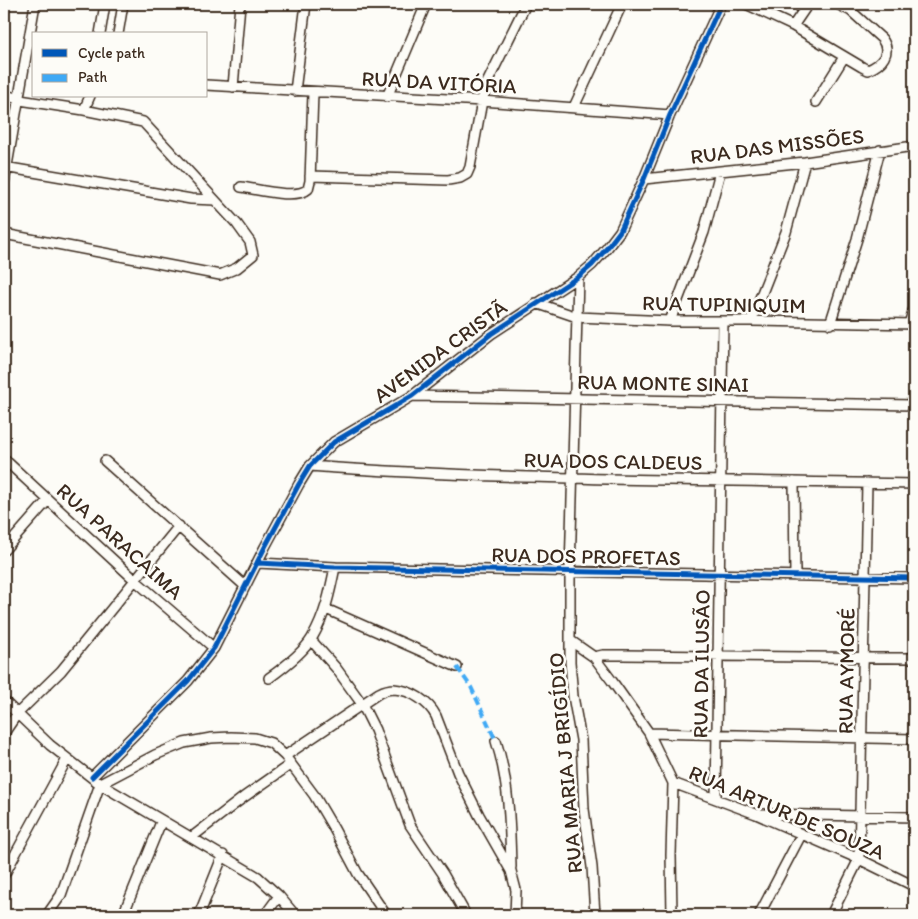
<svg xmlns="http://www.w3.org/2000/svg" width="918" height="919" font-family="Itim,sans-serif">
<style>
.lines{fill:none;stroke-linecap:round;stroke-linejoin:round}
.minor-casing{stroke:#3b2a1e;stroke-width:12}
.minor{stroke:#fdfcf7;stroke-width:9}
.quiet{stroke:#3fa9f5;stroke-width:4;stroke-dasharray:8 4;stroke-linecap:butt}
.cycleway-casing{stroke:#fdfcf7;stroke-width:8}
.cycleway{stroke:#0057b8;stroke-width:5}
.labels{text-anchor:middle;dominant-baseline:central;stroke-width:5;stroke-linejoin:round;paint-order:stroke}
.street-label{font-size:21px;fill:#3b2a1e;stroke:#fdfcf7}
</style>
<rect width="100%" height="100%" fill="#fdfcf7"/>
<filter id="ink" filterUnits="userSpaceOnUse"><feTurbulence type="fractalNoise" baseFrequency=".02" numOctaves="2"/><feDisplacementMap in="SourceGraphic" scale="10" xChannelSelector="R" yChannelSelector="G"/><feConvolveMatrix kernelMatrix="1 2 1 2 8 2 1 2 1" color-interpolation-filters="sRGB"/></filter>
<g filter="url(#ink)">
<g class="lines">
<g class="minor-casing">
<path id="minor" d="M746,4L793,26L862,67L868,70C882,64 892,53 882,39L851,11L837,4
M793,26L808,4
M100,34L105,4
M118,34L123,4
M206,85L482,101L670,115
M233,87L240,4
M295,91L306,4
M4,94L20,100L84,110L143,122L237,224L250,242L253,255L237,268L220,275L4,234
M387,97L426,4
M816,102L844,57
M574,107L622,4
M84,110L90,96
M4,167L191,199L215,200
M310,176L448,180L460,178L467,174L470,167L482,101L487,83L526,4
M644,179L805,162L914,146
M4,183L35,4
M241,187C257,189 296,200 308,189L310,181L313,93
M578,277L570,572V662L573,696L581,740L584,809L592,867L595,915
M536,303L577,317L670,321H751L914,324
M670,321L704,232L720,172
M751,321L786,232L805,162
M830,324L857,239L880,150
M909,324L914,308
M412,396L914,405
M4,459L136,581L214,648
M105,461L245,586
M310,466C511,481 713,480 914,484
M794,482L795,576
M4,550L48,500
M258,563L335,567L914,578
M326,609L457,667
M311,640L336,668L362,704L375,730L410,825L443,874L466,915
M571,641L594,657L612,681L649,733L673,783L671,855L672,915
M594,657L603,655H622L914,658
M269,678C283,668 303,653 312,638C325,616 330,592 335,567
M4,701L50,745L100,784L258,877L279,896L295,915
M4,733L17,714L61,671L179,526
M649,733L914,739
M496,741C509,781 510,825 511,867
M285,756L379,693C383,691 389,689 394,689C411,690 429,702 436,716L458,773L479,815L511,871L516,890L515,915
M92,777L188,681L214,648L265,547L299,484L310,466L334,442L412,396L491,334L578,277L592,265L607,248L620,231L644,179L670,115L721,4
M673,783L756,814L859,859L914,886
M100,784L155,755L184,743L211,738L231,737L255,738L271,743L285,756L314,795L334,829L358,874L386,915
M716,798L723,321
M760,814L914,817
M192,837L244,797L291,764
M4,875L67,759
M47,915L61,895L100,784
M123,915L161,822
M199,915L223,855
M265,915L279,896
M759,915L801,835
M831,915L859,859L867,483
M913,915L914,912"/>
</g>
<use href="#minor" class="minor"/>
<path class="quiet" d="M457,667L471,687L496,741"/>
<g class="cycleway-casing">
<path id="cycleway" d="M258,563L335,567L914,578
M92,777L188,681L214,648L265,547L299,484L310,466L334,442L412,396L491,334L578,277L592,265L607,248L620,231L644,179L670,115L721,4"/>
</g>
<use href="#cycleway" class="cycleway"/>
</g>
</g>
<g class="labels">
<g class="street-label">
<text transform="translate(439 82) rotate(3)">RUA DA VITÓRIA</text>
<text transform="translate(777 146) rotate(-7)">RUA DAS MISSÕES</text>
<text transform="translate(724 304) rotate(1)">RUA TUPINIQUIM</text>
<text transform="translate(440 351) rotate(-36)">AVENIDA CRISTÃ</text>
<text transform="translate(663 383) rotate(1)">RUA MONTE SINAI</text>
<text transform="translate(613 461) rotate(1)">RUA DOS CALDEUS</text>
<text transform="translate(120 541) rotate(42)">RUA PARACAIMA</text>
<text transform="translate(586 556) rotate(1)">RUA DOS PROFETAS</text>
<text transform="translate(701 664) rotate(-89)">RUA DA ILUSÃO</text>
<text transform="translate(846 671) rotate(-89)">RUA AYMORÉ</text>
<text transform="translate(565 763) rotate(-95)">RUA MARIA J BRIGÍDIO</text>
<text transform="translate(787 812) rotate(23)">RUA ARTUR DE SOUZA</text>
</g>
</g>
<rect width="918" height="919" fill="none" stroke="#fdfcf7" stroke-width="20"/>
<rect x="10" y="10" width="898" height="899" fill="none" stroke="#3b2a1e" stroke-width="2" filter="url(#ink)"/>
<rect x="32" y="32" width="175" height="65" fill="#fdfcf7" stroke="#afa8a0"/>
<rect x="42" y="49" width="25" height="8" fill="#0057b8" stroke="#afa8a0"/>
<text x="78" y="58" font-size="15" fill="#3b2a1e">Cycle path</text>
<rect x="42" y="74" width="25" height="8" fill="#3fa9f5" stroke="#afa8a0"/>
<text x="78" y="82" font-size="15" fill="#3b2a1e">Path</text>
</svg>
